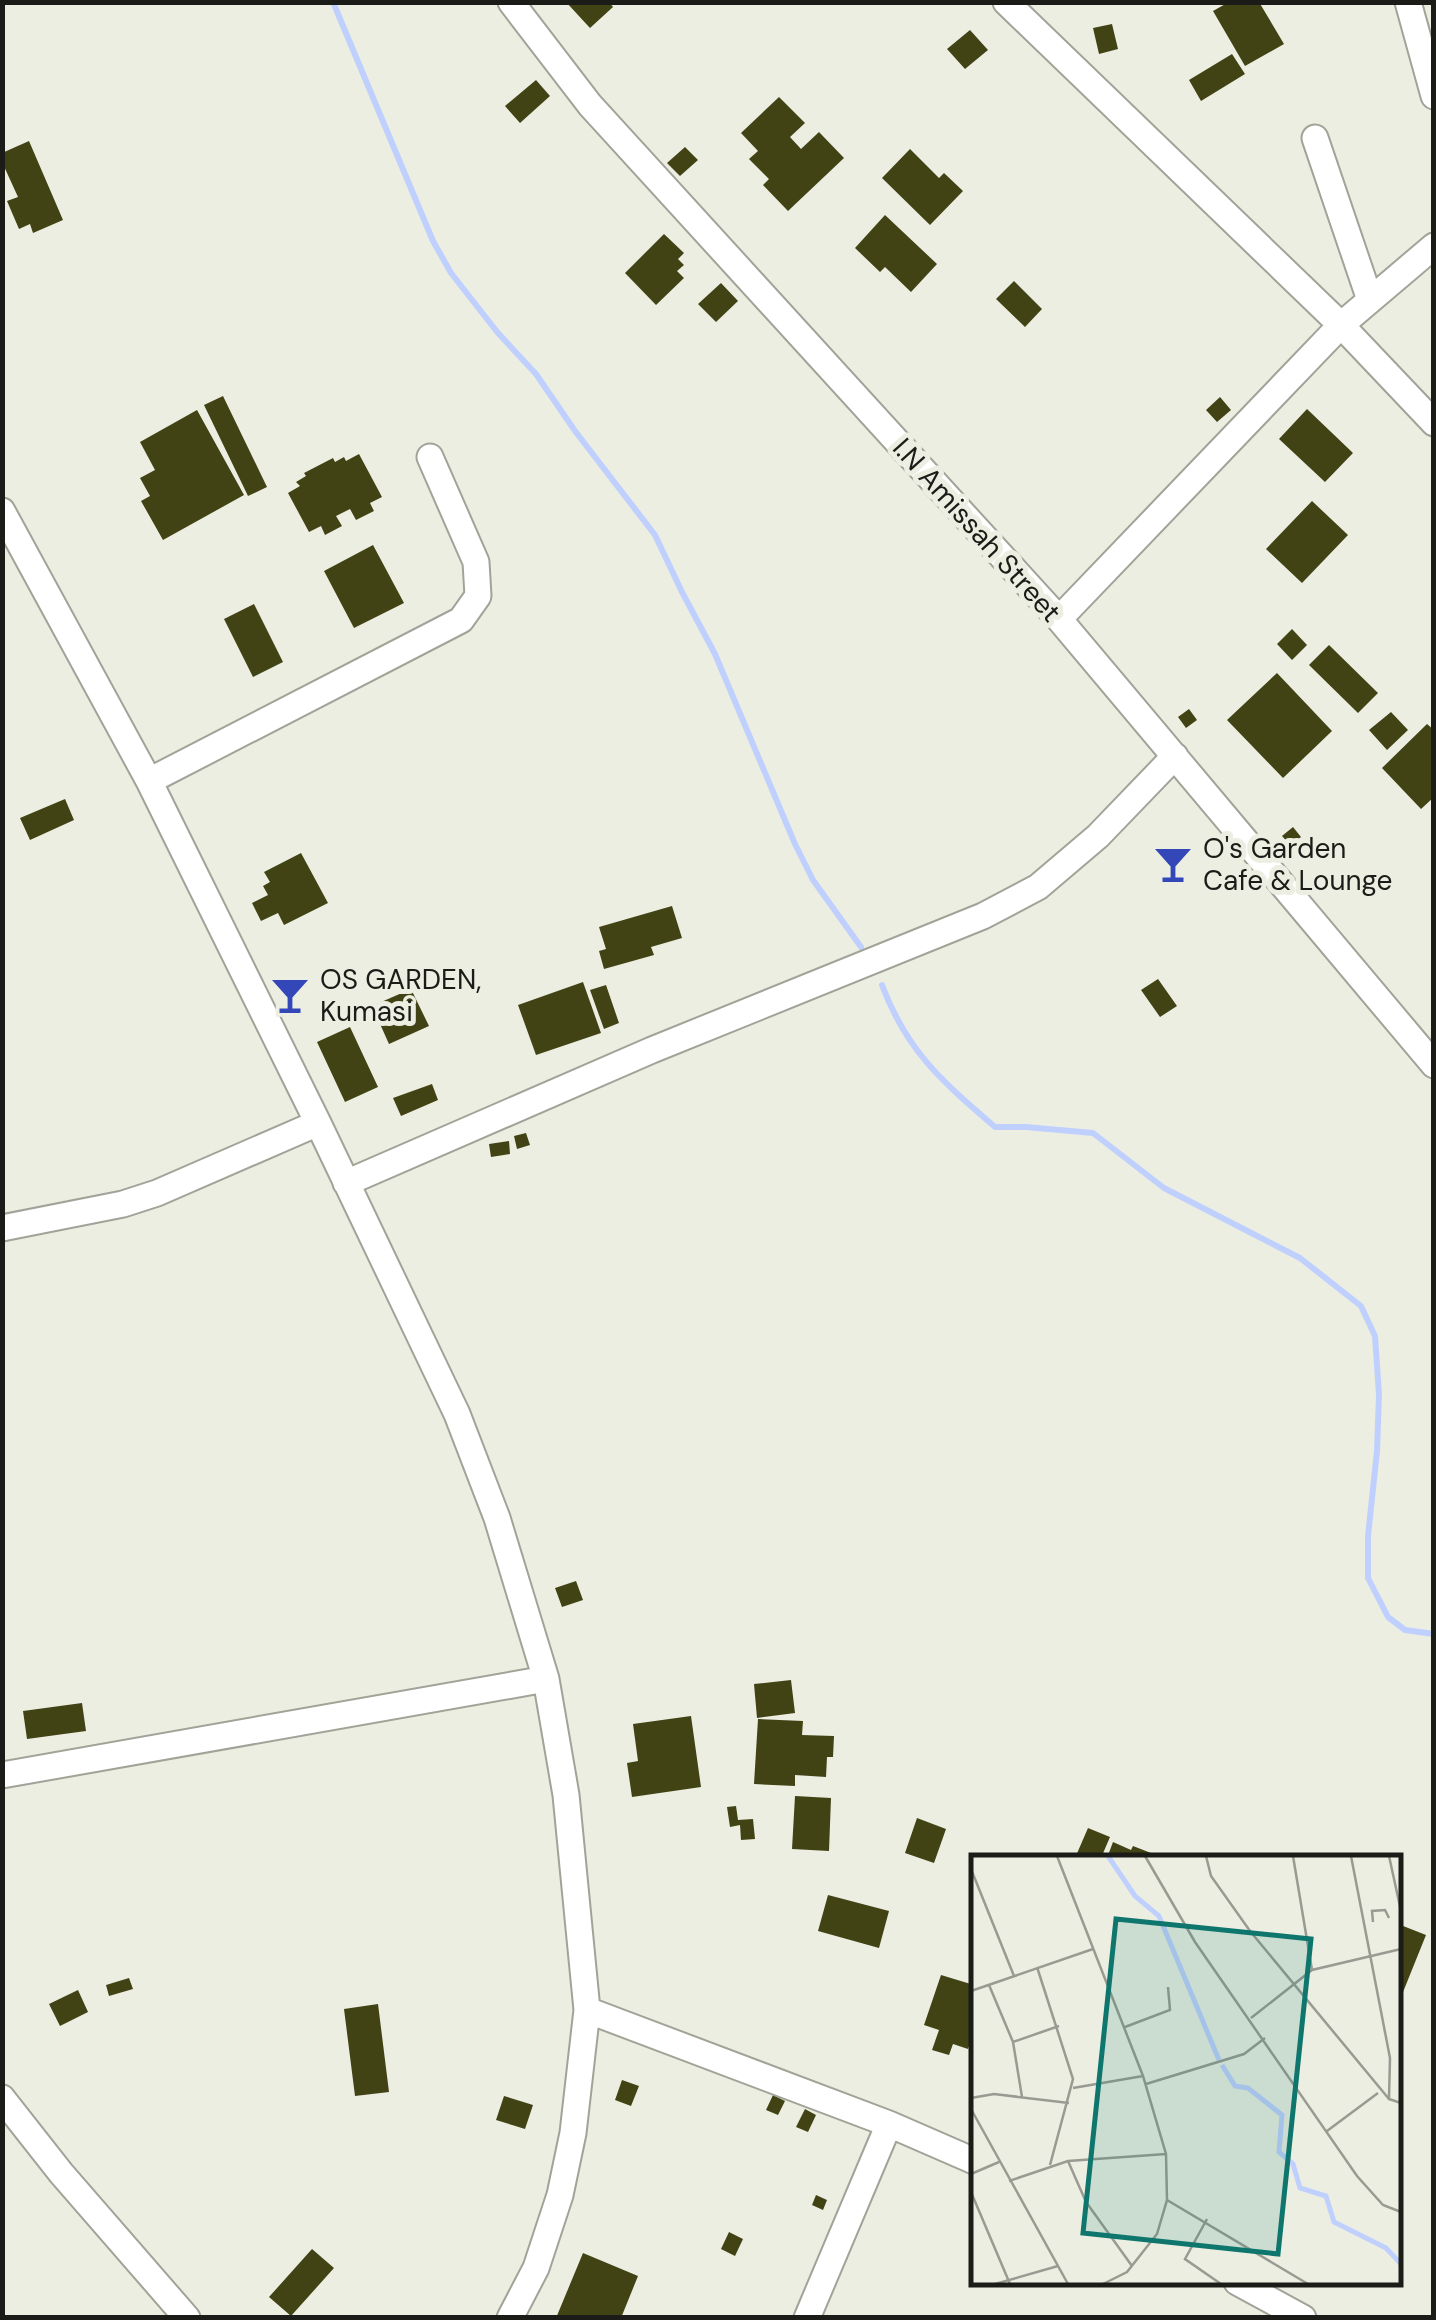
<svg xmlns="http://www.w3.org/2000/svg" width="1436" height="2320" font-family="'DM Sans',sans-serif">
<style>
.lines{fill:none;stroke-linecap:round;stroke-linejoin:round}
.stream{stroke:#c0d0fe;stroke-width:6}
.building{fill:#414315}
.minor-casing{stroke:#a2a398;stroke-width:29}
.minor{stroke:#fff;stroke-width:25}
.labels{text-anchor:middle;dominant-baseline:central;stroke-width:10;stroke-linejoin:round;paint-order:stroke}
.street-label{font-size:28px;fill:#1b1c17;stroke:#edeee2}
.poi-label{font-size:28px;fill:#1b1c17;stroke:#edeee2;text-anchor:start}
.inset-river{fill:none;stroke:#c0d0fe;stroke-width:5}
.inset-road{fill:none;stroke:#999a91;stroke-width:2.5}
.view{fill:#0f766e;fill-opacity:0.15;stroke:#0f766e;stroke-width:5}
.inset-edge{fill:none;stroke:#1b1c17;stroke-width:5}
</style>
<rect width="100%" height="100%" fill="#edeee2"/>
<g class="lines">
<path class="stream" d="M333,2L433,241L451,273L498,333L536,374L575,431L655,535L682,592L715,654L795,844L813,880L861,947
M882,985C907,1052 943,1082 995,1127H1026L1093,1133L1164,1188L1300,1258L1361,1306L1375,1336L1379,1395L1377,1451L1368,1536V1578L1388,1617L1405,1630L1434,1634"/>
</g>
<path class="building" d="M566,2H609L613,7L590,28Z
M1229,2H1259L1284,44L1245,66L1213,11Z
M1112,24L1118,49L1099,54L1093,28Z
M970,30L988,50L965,69L947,49Z
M1232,54L1245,74L1201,101L1189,80Z
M536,80L550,96L520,123L505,106Z
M779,97L805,123L790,137L801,149L819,132L844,158L788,211L763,185L769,179L749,159L758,151L741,133Z
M29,141L63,220L33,233L30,224L19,229L7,201L18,197L2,162V153Z
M685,147L698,160L680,176L667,163Z
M910,149L939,178L944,173L963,191L930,225L882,178Z
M885,215L937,264L911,292L885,267L880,272L855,248Z
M664,234L684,253L678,259L684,265L677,271L684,278L656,305L625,273Z
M1014,281L1042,309L1025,327L996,299Z
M721,283L738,301L716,322L698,304Z
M223,396L267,487L248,496L204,405Z
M1220,397L1231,410L1217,422L1206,410Z
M1307,409L1353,453L1325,482L1279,439Z
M197,410L244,495L163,540L141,501L150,496L140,478L155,470L140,442Z
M359,454L382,497L370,503L374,511L356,520L350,509L336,516L342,526L325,535L321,526L309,532L288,493L300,486L296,482L306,476L304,473L333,458L335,462L344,457L346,461Z
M1312,501L1348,535L1302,583L1266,549Z
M373,545L404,603L354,628L324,571Z
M254,604L283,662L253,677L224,619Z
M1292,629L1307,645L1292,660L1277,644Z
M1329,645L1378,693L1358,713L1309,665Z
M1277,673L1332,731L1283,778L1227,720Z
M1189,709L1197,720L1186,728L1178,717Z
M1391,712L1408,730L1387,750L1369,730Z
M1427,724L1434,730V797L1421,809L1382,768Z
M65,799L74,820L30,840L20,818Z
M1293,827L1301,837L1290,845L1282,836Z
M301,853L328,903L284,925L278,913L261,921L252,903L268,895L263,886L270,882L264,872Z
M672,906L682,938L651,947L654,955L604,969L599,951L606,949L599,927Z
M1158,979L1177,1006L1160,1017L1141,990Z
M583,982L601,1033L536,1055L518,1005Z
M606,985L619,1023L604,1029L590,990Z
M411,989L429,1026L389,1044L372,1006Z
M350,1027L378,1087L345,1102L317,1042Z
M432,1084L438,1100L401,1116L393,1098Z
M526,1133L530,1145L517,1149L514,1136Z
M509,1141L510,1154L491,1157L489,1144Z
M576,1581L583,1600L562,1607L555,1588Z
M791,1680L795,1713L757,1718L754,1684Z
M82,1703L86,1731L27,1739L23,1711Z
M691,1716L701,1787L632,1797L627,1763L638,1761L633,1724Z
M758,1719L803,1721L802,1735L834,1736L833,1757H827L826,1777L795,1775V1786L754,1784Z
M795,1796L831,1798L829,1851L792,1849Z
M736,1806L738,1820L753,1819L755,1839L741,1840L740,1825L730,1827L727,1807Z
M917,1818L946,1829L934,1863L905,1853Z
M1088,1828L1110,1837L1101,1858H1075Z
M1113,1842L1131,1850L1133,1846L1151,1853L1149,1858H1107Z
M828,1895L889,1911L879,1948L818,1931Z
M1398,1924L1426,1935L1399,2002H1398Z
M941,1975L974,1985V2045L970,2043L968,2049L953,2044L949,2055L932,2050L939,2030L924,2025Z
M129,1978L133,1989L109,1996L106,1985Z
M78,1990L88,2012L60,2026L49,2004Z
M378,2004L389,2092L355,2096L344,2009Z
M622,2080L639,2086L631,2106L615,2100Z
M773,2095L785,2101L778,2115L766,2110Z
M504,2096L533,2105L525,2129L496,2120Z
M805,2109L816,2115L808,2132L796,2127Z
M816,2195L827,2200L823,2210L812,2205Z
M729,2232L743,2239L735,2256L721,2249Z
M312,2249L334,2268L291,2316L269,2297Z
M583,2253L638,2276L621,2318H556Z"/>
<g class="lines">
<g class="minor-casing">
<path id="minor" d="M511,2L590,105L1059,619L1434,1065
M1006,2L1341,325L1434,423
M1408,2L1434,96
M1315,138L1370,300
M2,511L149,781L318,1123L457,1414L497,1518L546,1679L566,1795L587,2010L573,2133L560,2195L536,2268L510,2318
M1059,619L1341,325L1434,246
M149,781L461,620L478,596L476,562L430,457
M346,1183L652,1050L983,916L1038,887L1098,836L1175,756
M2,1228L123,1204L157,1193L318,1123
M2,1775L546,1679
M587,2010L889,2124L974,2161
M2,2098L61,2173L187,2318
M1237,2282L1303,2318
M807,2318L889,2124"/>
</g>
<use href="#minor" class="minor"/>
</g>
<defs>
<g id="bar-bare" transform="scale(3)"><path d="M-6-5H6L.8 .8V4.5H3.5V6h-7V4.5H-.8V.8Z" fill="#3347b9" stroke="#edeee2" stroke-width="2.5" paint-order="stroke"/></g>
</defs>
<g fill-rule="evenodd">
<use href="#bar-bare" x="1173" y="864"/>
<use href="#bar-bare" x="290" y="995"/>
</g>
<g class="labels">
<g class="street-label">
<text transform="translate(977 530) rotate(48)">I.N Amissah Street</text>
</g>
<g class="poi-label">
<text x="1203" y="848">O's Garden<tspan x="1203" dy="32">Cafe &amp; Lounge</tspan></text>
<text x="320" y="979">OS GARDEN,<tspan x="320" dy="32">Kumasi</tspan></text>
</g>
</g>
<g transform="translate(971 1855)">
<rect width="430" height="430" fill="#edeee2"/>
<path class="inset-river" d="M137,1L164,41L188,61L248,205M251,210L264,231L277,233L311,260L308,297L322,309L329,333L355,341L363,367L415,393L430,409"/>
<path class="inset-road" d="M86,1L172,221L195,299L196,345L186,379L156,417L132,429M174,1L224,87L386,321L412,350L430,357M235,1L240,21L279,76L418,244M322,1L341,115M380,1L419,203L418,244L430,248M418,1L430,56M0,14L43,121M402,67L401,56L414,55L418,63M66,112L102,224L79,310M18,130L42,187L88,171M0,136L122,94M280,163L341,115L430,94M154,172L199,155L197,132M42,187L51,242M175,229L273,199L294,183M102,233L172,221M0,243L23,239L98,248M0,254L97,429M356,276L407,238M97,306L115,347L161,411M0,319L28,307M38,326L97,306L195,299M0,337L39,429M196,345L337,429M236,364L214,404L250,429M24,429L87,411"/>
<path class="view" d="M145,64L340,84L307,399L112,378Z"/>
<rect width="430" height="430" class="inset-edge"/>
</g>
<rect width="1436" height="2320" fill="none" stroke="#1b1c17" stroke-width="10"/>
</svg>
